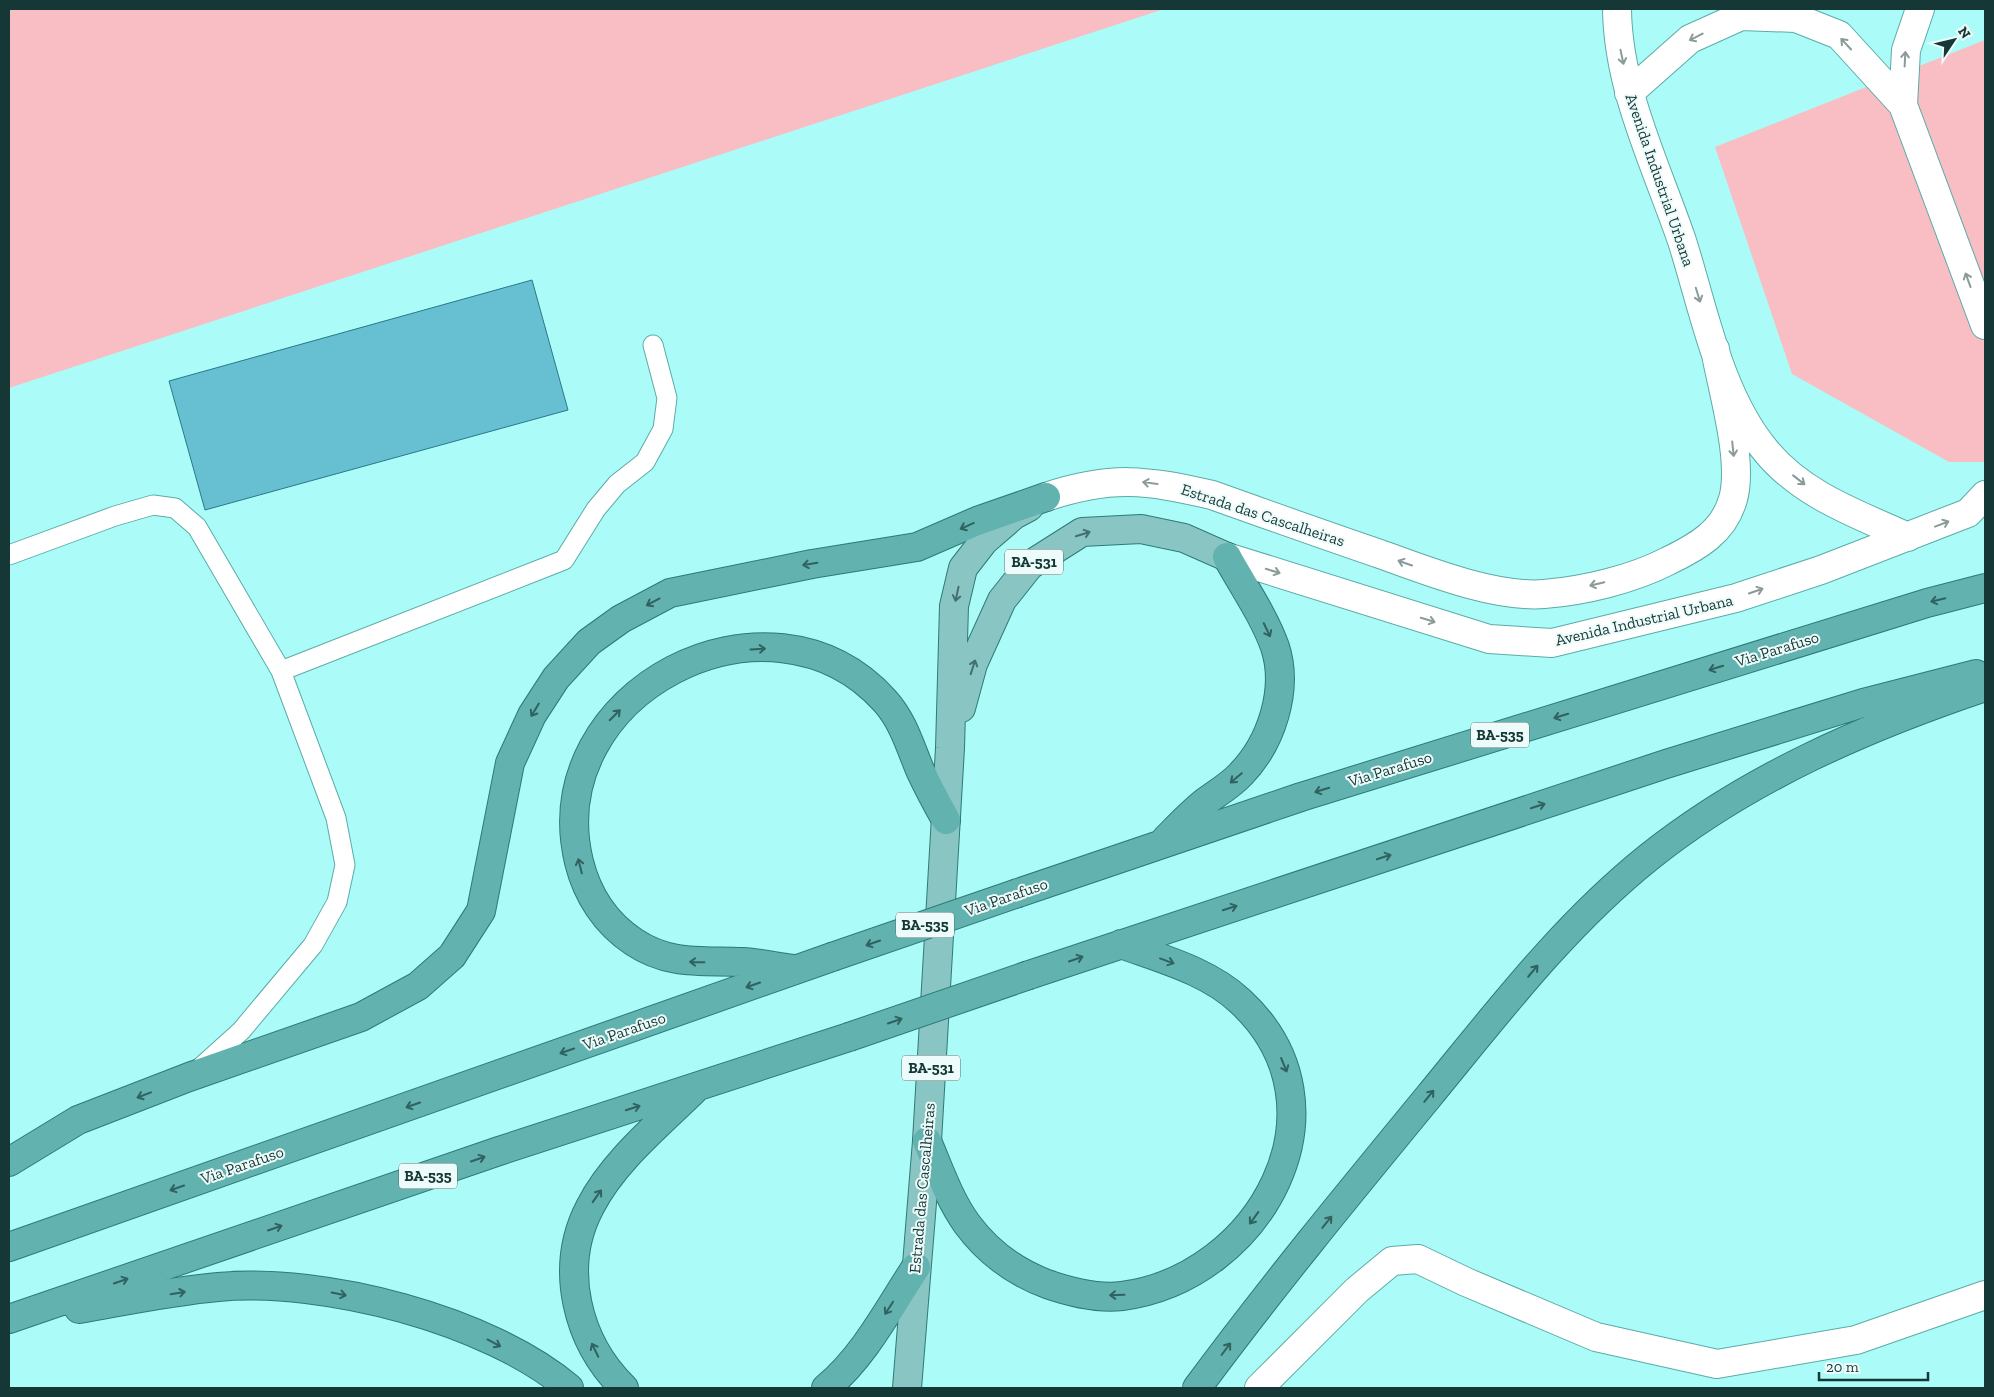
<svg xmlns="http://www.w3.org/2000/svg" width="1994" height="1397" font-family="'Zilla Slab',serif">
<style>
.green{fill:#f9bdc4}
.building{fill:#66c0d1;stroke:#297a88}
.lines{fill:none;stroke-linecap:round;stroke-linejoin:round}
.service-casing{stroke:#5baba7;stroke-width:21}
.minor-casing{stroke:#5baba7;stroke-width:30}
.tertiary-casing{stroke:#5baba7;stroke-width:30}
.primary-casing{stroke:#2d7b77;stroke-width:30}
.trunk-casing{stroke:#2d7b77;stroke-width:30}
.service{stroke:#fff;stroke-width:19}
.minor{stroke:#fff;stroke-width:28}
.tertiary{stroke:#fff;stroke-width:28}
.primary{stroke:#89c5c3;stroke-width:28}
.trunk{stroke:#62b2af;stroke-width:28}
.trunk-bridge-casing{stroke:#2d7b77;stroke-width:30;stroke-linecap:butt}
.trunk-bridge{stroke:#62b2af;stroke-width:28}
.oneway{stroke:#8a9b9a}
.oneway2{stroke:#306260}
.oneway3{stroke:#43706e}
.labels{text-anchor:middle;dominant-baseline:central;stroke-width:4;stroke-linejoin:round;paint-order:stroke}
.shield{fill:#edfcfa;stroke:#567270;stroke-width:1}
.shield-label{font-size:15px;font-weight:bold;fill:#153735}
.street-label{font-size:16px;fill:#153735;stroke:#edfcfa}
</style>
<rect width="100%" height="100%" fill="#abfcf8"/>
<path class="green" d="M9,9H1164L9,388Z
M1985,40V462H1949L1792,374L1715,147Z"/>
<path class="building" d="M532,280L568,410L205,510L169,381Z"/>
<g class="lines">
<g class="service-casing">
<path id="service" d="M9,555L115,516L153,505L175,508L197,527L281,671L336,818L345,865L337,902L313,945L241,1031L201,1067
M281,671L564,560L596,509L617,484L645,462L663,429L667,398L653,345"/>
</g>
<g class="minor-casing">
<path id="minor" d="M1259,1388L1357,1290L1392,1261L1418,1259L1466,1282L1596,1337L1717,1364L1856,1340L1985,1295"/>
</g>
<g class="tertiary-casing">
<path id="tertiary" d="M1617,9C1618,90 1656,165 1682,241C1704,310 1719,395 1766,451C1802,495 1857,514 1908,537
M1920,9L1906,50L1903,105L1985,325
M1629,93L1690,39L1741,16L1796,18L1839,35L1903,105
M1046,497C1112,475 1146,480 1212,495C1268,515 1324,535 1380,554C1427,571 1495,598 1544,594C1584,591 1633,579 1668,561C1697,547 1724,532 1733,499C1744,461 1722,389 1715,349
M1227,557L1489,639L1552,643L1736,598L1821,570L1968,513L1985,495"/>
</g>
<g class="primary-casing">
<path id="primary" d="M961,708L973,664L1002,600L1030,565L1082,532L1141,529L1184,538L1227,557
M907,1388L927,1141L950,748L954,606L963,568L984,541L1014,515L1029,507"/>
</g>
<g class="trunk-casing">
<path id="trunk" d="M1166,839C1179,826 1191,813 1205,802C1217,793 1231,785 1241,774C1271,743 1289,690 1275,647C1264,616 1243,586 1227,557
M1018,893L1301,797L1927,603L1985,588
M794,969C777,967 760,963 743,962C703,960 670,966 634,942C605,923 587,894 579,862C538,692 770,573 885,701C903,721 910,746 920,770C928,787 937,804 946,820
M1029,975L1666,764L1863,703L1976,674
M927,1141C939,1169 949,1199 967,1224C987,1251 1015,1272 1047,1284C1070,1292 1097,1299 1122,1296C1260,1278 1355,1107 1240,1001C1208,971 1162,959 1121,944
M9,1162L78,1120L189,1077L361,1017L418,986L452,956L481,911L510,763L532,715L556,678L589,642L621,619L670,593L812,564L917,547L977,521L1046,497
M9,1247L832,957
M79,1309C125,1301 172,1291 218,1287C324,1277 489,1320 569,1388
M9,1319L499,1151L849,1037
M624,1388C577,1342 558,1268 590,1207C613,1162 657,1126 693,1091
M826,1388C864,1357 889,1308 916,1267
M1197,1388C1271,1288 1350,1192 1429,1096C1498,1012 1564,925 1649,857C1748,778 1866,727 1985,687"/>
</g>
<use href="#service" class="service"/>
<use href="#minor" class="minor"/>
<use href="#tertiary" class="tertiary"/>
<use href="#primary" class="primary"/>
<use href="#trunk" class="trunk"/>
<g class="trunk-bridge-casing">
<path id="trunk-bridge" d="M832,957L1018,893
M849,1037L1029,975"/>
</g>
<use href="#trunk-bridge" class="trunk-bridge"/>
</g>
<defs><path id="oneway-shaft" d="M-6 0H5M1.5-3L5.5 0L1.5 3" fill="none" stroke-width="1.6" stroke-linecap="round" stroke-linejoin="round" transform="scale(1.25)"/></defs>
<g class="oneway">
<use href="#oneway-shaft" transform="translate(1696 37) rotate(153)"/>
<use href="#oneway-shaft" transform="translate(1846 44) rotate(-133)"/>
<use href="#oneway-shaft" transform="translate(1622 57) rotate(78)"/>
<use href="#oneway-shaft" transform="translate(1905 59) rotate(-87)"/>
<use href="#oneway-shaft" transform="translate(1968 280) rotate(-110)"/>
<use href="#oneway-shaft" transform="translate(1698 295) rotate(73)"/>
<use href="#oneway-shaft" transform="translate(1733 449) rotate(84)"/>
<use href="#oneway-shaft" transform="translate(1799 480) rotate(38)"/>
<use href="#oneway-shaft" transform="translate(1150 483) rotate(-172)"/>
<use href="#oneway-shaft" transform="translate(1942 524) rotate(-21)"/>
<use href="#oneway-shaft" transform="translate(1405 563) rotate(-161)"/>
<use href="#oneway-shaft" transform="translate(1273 571) rotate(17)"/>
<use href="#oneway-shaft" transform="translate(1597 584) rotate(167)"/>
<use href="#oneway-shaft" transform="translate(1756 591) rotate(-19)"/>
<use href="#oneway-shaft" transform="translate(1428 620) rotate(17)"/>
</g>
<g class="oneway2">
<use href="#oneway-shaft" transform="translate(967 526) rotate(156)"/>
<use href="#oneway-shaft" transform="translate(810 564) rotate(170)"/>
<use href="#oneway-shaft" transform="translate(1938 600) rotate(166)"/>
<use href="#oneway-shaft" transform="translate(653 602) rotate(152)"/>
<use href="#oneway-shaft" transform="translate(1267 630) rotate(65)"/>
<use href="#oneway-shaft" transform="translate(758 649) rotate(-3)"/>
<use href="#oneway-shaft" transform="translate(1716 668) rotate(163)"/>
<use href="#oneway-shaft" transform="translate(535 710) rotate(121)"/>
<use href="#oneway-shaft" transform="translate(615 715) rotate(-45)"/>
<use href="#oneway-shaft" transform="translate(1561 716) rotate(163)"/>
<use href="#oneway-shaft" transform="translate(1236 778) rotate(140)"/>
<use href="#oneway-shaft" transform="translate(1322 790) rotate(163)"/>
<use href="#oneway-shaft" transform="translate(1538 806) rotate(-18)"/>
<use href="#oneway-shaft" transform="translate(1384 857) rotate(-18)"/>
<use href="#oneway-shaft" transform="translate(580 866) rotate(-104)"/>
<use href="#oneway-shaft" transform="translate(1230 908) rotate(-18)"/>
<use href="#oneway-shaft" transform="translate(873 943) rotate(161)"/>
<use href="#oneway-shaft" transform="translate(1076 959) rotate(-19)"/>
<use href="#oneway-shaft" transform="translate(1167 961) rotate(20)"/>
<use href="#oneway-shaft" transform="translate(697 962) rotate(-179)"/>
<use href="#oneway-shaft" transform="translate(1533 971) rotate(-50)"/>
<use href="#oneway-shaft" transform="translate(753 985) rotate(161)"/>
<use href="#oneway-shaft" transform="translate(895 1021) rotate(-19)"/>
<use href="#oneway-shaft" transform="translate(567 1051) rotate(161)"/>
<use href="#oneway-shaft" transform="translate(1284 1065) rotate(68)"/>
<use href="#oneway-shaft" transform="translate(144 1095) rotate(159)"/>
<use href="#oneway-shaft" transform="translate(1429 1096) rotate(-51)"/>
<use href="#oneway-shaft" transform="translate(413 1105) rotate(161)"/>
<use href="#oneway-shaft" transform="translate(633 1108) rotate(-18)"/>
<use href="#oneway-shaft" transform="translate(478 1159) rotate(-19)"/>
<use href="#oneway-shaft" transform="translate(177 1188) rotate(161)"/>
<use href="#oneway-shaft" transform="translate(597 1196) rotate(-55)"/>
<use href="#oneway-shaft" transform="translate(1254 1218) rotate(126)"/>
<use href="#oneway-shaft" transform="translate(1327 1222) rotate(-51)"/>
<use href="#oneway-shaft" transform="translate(275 1228) rotate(-19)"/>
<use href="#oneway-shaft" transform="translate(121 1281) rotate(-19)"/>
<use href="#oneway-shaft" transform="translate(178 1293) rotate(-9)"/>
<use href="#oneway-shaft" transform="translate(339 1294) rotate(11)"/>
<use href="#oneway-shaft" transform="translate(1117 1295) rotate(178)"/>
<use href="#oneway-shaft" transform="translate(889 1308) rotate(123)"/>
<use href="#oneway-shaft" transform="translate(494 1343) rotate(28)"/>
<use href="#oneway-shaft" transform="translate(1226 1349) rotate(-53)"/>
<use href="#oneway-shaft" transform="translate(595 1350) rotate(-116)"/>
</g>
<g class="oneway3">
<use href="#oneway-shaft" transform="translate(1083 534) rotate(-17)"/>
<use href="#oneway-shaft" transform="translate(957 594) rotate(102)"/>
<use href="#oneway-shaft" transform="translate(973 667) rotate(-72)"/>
</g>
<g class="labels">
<g class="shield">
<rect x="1005" y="549.5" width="58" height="25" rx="4"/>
<rect x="1471" y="722.5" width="58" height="25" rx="4"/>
<rect x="896" y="912.5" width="58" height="25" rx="4"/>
<rect x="902" y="1055.5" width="58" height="25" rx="4"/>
<rect x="399" y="1163.5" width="58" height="25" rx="4"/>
</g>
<g class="shield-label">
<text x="1034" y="562">BA-531</text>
<text x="1500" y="735">BA-535</text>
<text x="925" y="925">BA-535</text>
<text x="931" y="1068">BA-531</text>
<text x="428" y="1176">BA-535</text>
</g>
<g class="street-label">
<text transform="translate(1660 180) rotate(71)">Avenida Industrial Urbana</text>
<text transform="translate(1263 515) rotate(18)">Estrada das Cascalheiras</text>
<text transform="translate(1644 620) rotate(-13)">Avenida Industrial Urbana</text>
<text transform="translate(1777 649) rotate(-17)">Via Parafuso</text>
<text transform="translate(1390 769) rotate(-17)">Via Parafuso</text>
<text transform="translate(1006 897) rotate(-19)">Via Parafuso</text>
<text transform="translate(624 1031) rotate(-19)">Via Parafuso</text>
<text transform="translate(242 1165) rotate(-19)">Via Parafuso</text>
<text transform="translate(922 1188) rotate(-85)">Estrada das Cascalheiras</text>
</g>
</g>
<rect width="1994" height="1397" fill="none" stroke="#153735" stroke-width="20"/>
<g transform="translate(1954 40) rotate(55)" stroke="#edfcfa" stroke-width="4" paint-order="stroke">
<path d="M0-4L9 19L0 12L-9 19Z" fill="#153735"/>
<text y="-8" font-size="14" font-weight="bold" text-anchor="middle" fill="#153735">N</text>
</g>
<path d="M1819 1372v8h109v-8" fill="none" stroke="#153735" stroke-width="2.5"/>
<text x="1826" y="1372" font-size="15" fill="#153735" stroke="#edfcfa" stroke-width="4" paint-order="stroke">20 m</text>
</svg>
